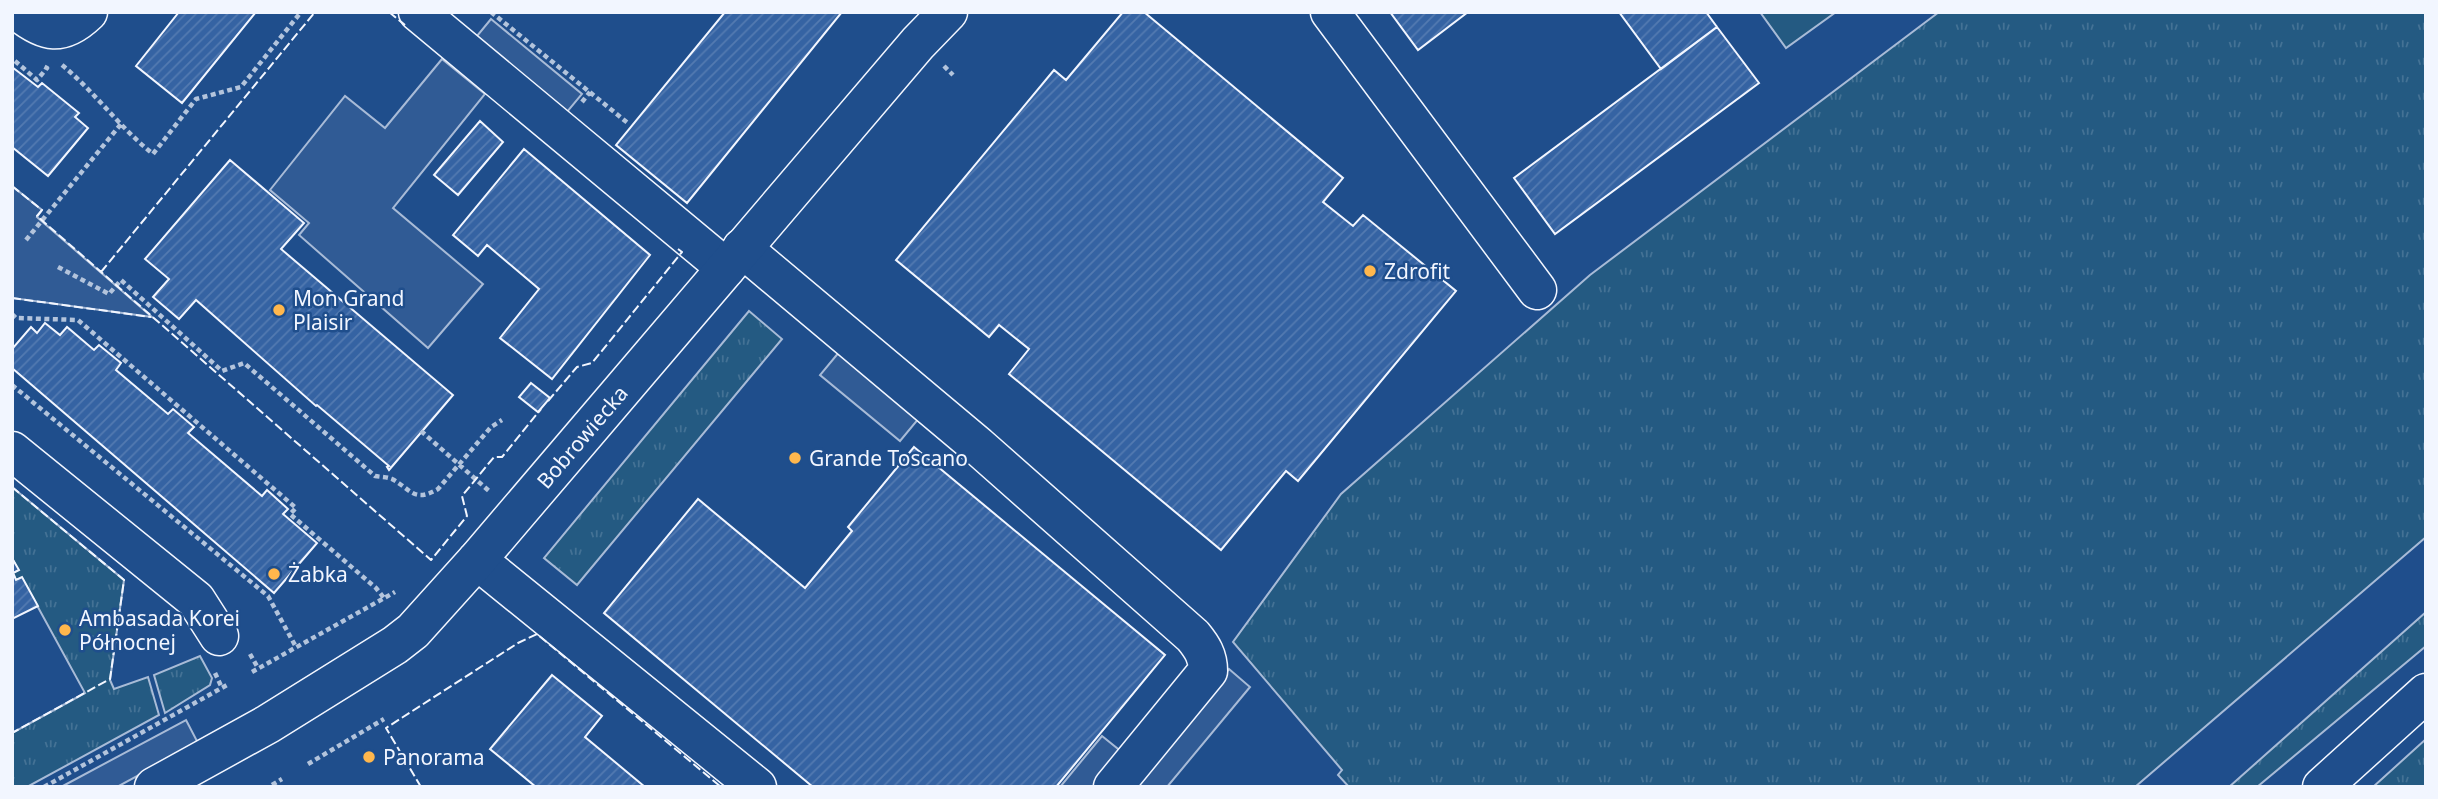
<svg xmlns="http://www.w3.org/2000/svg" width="2438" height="799" font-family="'Noto Sans',sans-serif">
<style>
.grass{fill:url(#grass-tufts);stroke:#a8bbd7;stroke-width:2}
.park{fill:#245a82;stroke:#a8bbd7;stroke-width:2}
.parking{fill:#305b95;stroke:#a8bbd7;stroke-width:2}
.building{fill:url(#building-hatch);stroke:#f2f6ff;stroke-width:2}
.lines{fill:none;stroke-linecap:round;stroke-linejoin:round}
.minor-casing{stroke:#f2f6ff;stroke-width:41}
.major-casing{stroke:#f2f6ff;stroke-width:41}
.path{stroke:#b3c4dc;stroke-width:4.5;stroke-dasharray:5 3.5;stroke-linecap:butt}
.minor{stroke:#1f4e8c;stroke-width:38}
.major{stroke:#1f4e8c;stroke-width:38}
.fence{stroke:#f2f6ff;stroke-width:2;stroke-dasharray:9 3.5;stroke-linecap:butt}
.poi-dot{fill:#ffb74d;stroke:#1f4e8c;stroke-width:2.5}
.labels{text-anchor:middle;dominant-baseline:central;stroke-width:5;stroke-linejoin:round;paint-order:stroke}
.poi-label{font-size:21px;fill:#f2f6ff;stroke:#1f4e8c;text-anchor:start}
.street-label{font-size:21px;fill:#f2f6ff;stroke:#1f4e8c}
</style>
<defs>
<pattern id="grass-tufts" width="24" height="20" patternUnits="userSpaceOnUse" patternTransform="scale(1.75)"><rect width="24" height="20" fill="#245a82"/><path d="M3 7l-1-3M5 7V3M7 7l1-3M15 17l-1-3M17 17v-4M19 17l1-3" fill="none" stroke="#447295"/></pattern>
<pattern id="building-hatch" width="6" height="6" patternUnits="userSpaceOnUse" patternTransform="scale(1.75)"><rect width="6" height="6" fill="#3563a3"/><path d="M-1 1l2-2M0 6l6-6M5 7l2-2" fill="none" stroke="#537ab1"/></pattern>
</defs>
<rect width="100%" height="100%" fill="#1f4e8c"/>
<path class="grass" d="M1939,12H2426V537L2135,787H1349L1338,775L1342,770L1233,642L1341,494L1590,275Z
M749,311L782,339L577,585L544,558Z
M12,487L124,580L110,680L114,689L148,677L159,715L27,787H12V733L85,693L22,578L16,580L13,573L18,570L12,558Z
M2426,612V646L2257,787H2229Z
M200,656L212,678L210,685L165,713L154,675Z
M2426,739V787H2373Z"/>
<path class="park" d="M1760,12H1836L1786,48Z"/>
<path class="parking" d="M491,19L582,94L567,112L472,42Z
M442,59L485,94L393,208L483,284L428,348L299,235L309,223L270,190L345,96L385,128Z
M12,186L42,210L37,217L152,317L12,298Z
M840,351L920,417L900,441L820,375Z
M1229,669L1250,687L1167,787H1130Z
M186,720L198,743L117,787H61Z
M1102,736L1123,753L1095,787H1060Z"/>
<path class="building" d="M179,12H256L182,103L136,66Z
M725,12H842L687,203L616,145Z
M1123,12H1144L1343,178L1323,202L1353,226L1363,215L1456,291L1298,481L1286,471L1221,550L1009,374L1029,349L999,325L989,337L896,260L1054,70L1066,80Z
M1390,12H1468L1418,50Z
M1619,12H1706L1717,27L1661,69Z
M1717,27L1759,83L1555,234L1514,178Z
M12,67L38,87L42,83L79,113L75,117L88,128L48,176L12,147Z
M480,121L503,142L458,195L434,175Z
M524,149L650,255L552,379L500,338L539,289L487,245L478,256L453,235Z
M230,160L304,223L281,249L453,395L389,470L387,467L389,466L317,405L316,406L196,300L179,319L153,297L169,279L145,259Z
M45,323L60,335L67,327L94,350L99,345L121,363L116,370L168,414L173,409L194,427L188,433L262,496L267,490L288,509L283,514L317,543L274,593L12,368V349L31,327L37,333Z
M531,383L550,398L538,412L519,397Z
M914,447L1165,655L1056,787H813L604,613L698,499L805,588L852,531L848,527Z
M12,558L19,570L13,573L16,580L22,577L38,606L12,619Z
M552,675L602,716L585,737L645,787H536L490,749Z"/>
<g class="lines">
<g class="minor-casing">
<g id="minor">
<path d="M19,12C45,33 62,37 88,12"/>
<path d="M418,12L726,268"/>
<path d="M1330,12L1537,290"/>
<path d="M742,248L978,446L1193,636C1202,647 1208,656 1208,671L1113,787"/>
<path d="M12,451L196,600L219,636"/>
<path d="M477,560L757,787"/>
<path id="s1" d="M154,787L268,724L395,645L413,631L477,560L918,43L948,12"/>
</g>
</g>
<g class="major-casing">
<path id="major" d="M2322,787L2426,693"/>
</g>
<path class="path" d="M491,12L629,124
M15,61L37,80L47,68L43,66
M62,65C95,92 119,127 153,154L196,99L241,87L301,12
M944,66L953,75
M582,102L590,92
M26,240L121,124
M58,267L109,294L121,280L222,371L244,363L375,476C381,477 387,477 392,479C412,490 414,503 438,489L491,427L502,420
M12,314L16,318L78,320L296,508L290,514L376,588L384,598
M12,385L268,596L296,647
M421,431L489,491
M250,654L258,668
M252,672L395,592
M215,673L222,688
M308,764L384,719
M272,785L282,779
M44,787L227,685"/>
<use href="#minor" class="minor"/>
<use href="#major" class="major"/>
<path class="fence" d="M389,12L405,25
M12,186L42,210L37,216L431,560L467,516L462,496L494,457H502L541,409
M101,272L315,12
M12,298L151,317
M548,401L577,367L592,363L682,252L678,249
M12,487L124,580L110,679L12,733
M421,787L386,728L518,643L537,634L721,787"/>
</g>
<g class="poi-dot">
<circle cx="1370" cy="271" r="7"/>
<circle cx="279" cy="310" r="7"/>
<circle cx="795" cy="458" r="7"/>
<circle cx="274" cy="574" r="7"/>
<circle cx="65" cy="630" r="7"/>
<circle cx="369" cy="757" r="7"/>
</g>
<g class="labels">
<g class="poi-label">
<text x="1384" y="271">Zdrofit</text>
<text x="293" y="298">Mon Grand<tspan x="293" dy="24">Plaisir</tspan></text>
<text x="809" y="458">Grande Toscano</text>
<text x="288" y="574">Żabka</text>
<text x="79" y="618">Ambasada Korei<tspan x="79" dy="24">Północnej</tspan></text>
<text x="383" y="757">Panorama</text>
</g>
<g class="street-label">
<text stroke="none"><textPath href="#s1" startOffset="560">Bobrowiecka</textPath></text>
</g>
</g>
<rect width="2438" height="799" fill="none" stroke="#f2f6ff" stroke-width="28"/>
</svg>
